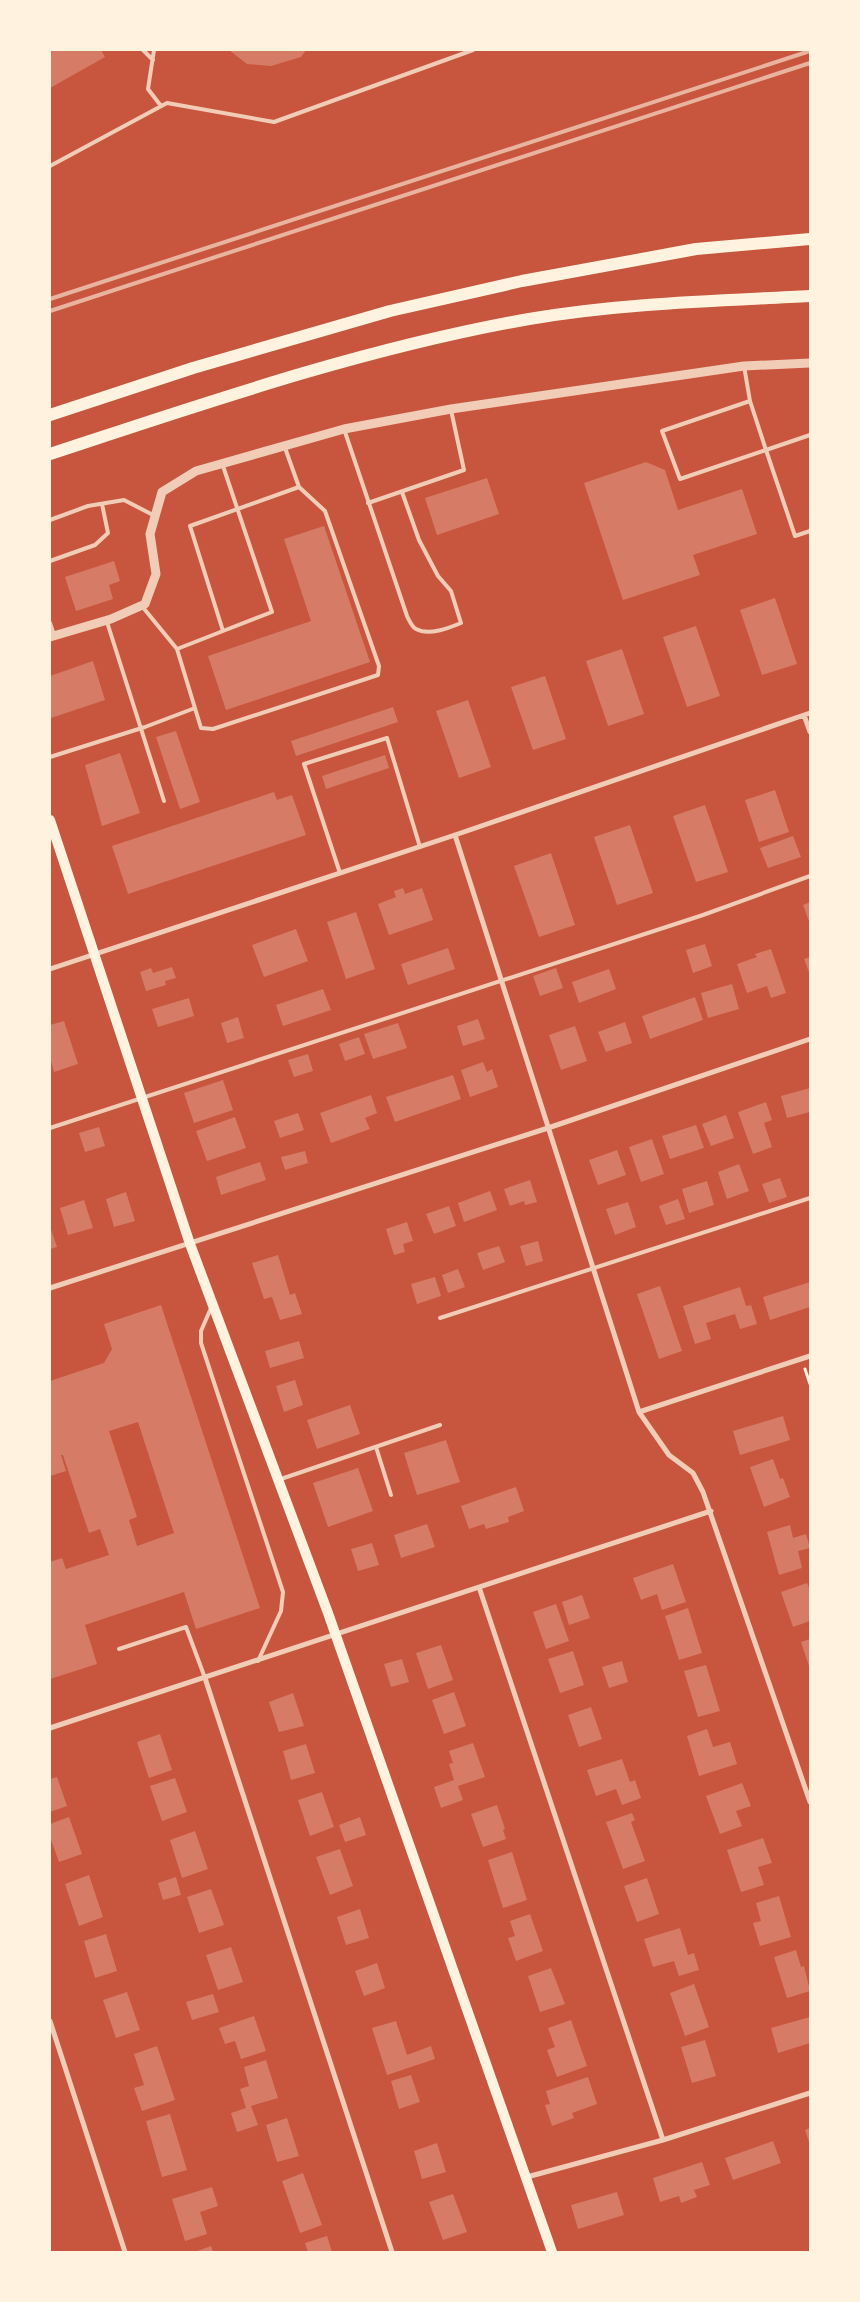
<svg xmlns="http://www.w3.org/2000/svg" width="860" height="2302" font-family="'Alegreya Sans',sans-serif">
<style>
.building{fill:#d67c66;fill-rule:evenodd}
.lines{fill:none;stroke-linecap:round;stroke-linejoin:round}
.path{stroke:#fff3e0;stroke-width:3}
.service{stroke:#f1ccb7;stroke-width:4}
.minor{stroke:#f1ccb7;stroke-width:5}
.tertiary{stroke:#f1ccb7;stroke-width:9}
.secondary{stroke:#fff3e0;stroke-width:10}
.trunk{stroke:#fff3e0;stroke-width:12}
.rail{stroke:#e9b49f;stroke-width:4}
</style>
<rect width="100%" height="100%" fill="#c8553d"/>
<path class="building" d="M50,50H101L105,57L50,88Z
M229,50H306L301,57L271,66L247,64Z
M646,462L665,470L678,510L742,489L757,534L693,555L700,575L623,600L584,483Z
M487,478L499,514L437,535L425,498Z
M324,526L370,662L226,710L208,656L311,621L284,539Z
M114,561L120,581L109,585L113,599L76,611L65,577Z
M775,598L797,664L762,675L740,610Z
M696,626L720,696L687,707L663,637Z
M622,649L644,714L608,726L586,661Z
M93,661L105,700L51,718L50,676Z
M545,676L566,739L533,750L511,687Z
M468,700L491,767L459,778L436,711Z
M393,707L398,722L296,756L291,741Z
M176,731L200,802L180,809L156,737Z
M120,753L140,813L102,826L85,765Z
M385,755L389,768L326,789L322,776Z
M775,790L789,832L759,842L745,800Z
M274,792L277,800L292,795L306,835L128,894L112,846Z
M705,805L728,872L696,882L673,816Z
M630,825L653,893L617,905L594,837Z
M793,836L801,857L768,868L760,848Z
M551,853L575,925L539,937L514,866Z
M403,888L405,894L422,888L433,920L389,935L378,904L396,897L394,891Z
M810,902V924L803,905Z
M356,912L375,969L346,979L327,922Z
M296,929L308,961L264,977L252,945Z
M705,944L712,966L693,973L686,950Z
M448,948L455,969L408,985L401,964Z
M771,949L786,993L771,998L767,986L747,993L737,964L757,957L755,954Z
M810,957V975L804,959Z
M172,967L176,978L165,981L166,985L146,991L140,972L151,968L153,973Z
M556,968L563,988L540,996L533,976Z
M609,969L616,989L579,1003L572,982Z
M732,984L739,1009L708,1018L701,993Z
M323,989L331,1010L283,1026L276,1005Z
M695,997L703,1020L650,1039L642,1016Z
M189,998L194,1016L158,1027L152,1009Z
M238,1017L244,1038L227,1043L221,1023Z
M478,1019L485,1039L463,1046L457,1026Z
M64,1021L78,1064L54,1072L50,1057V1025Z
M625,1022L632,1043L606,1052L598,1032Z
M398,1023L407,1048L373,1059L364,1034Z
M575,1026L587,1061L561,1070L549,1035Z
M359,1037L365,1054L345,1061L339,1044Z
M308,1054L313,1071L294,1077L288,1060Z
M483,1062L487,1072L492,1069L498,1087L470,1097L461,1070Z
M453,1075L461,1099L395,1122L386,1097Z
M223,1080L233,1110L194,1123L184,1093Z
M810,1088V1112L787,1118L781,1096Z
M371,1095L377,1113L365,1118L370,1129L331,1143L320,1113Z
M766,1102L772,1120L764,1123L772,1147L753,1154L738,1112Z
M298,1113L304,1130L280,1138L274,1121Z
M726,1115L734,1138L711,1146L702,1124Z
M235,1117L246,1148L207,1161L196,1131Z
M696,1125L704,1148L670,1159L662,1136Z
M99,1127L105,1146L85,1152L79,1133Z
M652,1139L664,1174L641,1182L629,1147Z
M617,1150L626,1175L598,1185L589,1160Z
M305,1151L308,1163L285,1170L281,1157Z
M260,1162L266,1180L221,1195L216,1177Z
M739,1164L749,1191L727,1199L718,1172Z
M780,1178L787,1197L769,1203L762,1184Z
M530,1180L537,1202L525,1205L524,1201L510,1206L504,1189Z
M707,1181L714,1205L689,1213L682,1189Z
M490,1191L497,1210L464,1222L458,1203Z
M126,1192L135,1221L114,1227L106,1199Z
M678,1199L685,1219L666,1225L659,1206Z
M84,1200L93,1228L68,1235L60,1208Z
M628,1202L636,1227L615,1235L606,1209Z
M449,1206L456,1226L434,1234L426,1214Z
M407,1222L413,1241L403,1244L405,1252L394,1255L386,1229Z
M50,1227L57,1247L50,1249Z
M538,1241L543,1261L526,1266L520,1246Z
M499,1246L505,1262L483,1270L477,1253Z
M278,1255L290,1295L295,1293L302,1314L280,1320L272,1297L264,1299L252,1263Z
M458,1269L465,1287L448,1293L442,1275Z
M435,1277L441,1296L417,1304L411,1284Z
M810,1282V1307L770,1320L763,1297Z
M660,1286L682,1351L659,1359L637,1294Z
M740,1287L746,1306L751,1305L757,1324L740,1329L735,1314L706,1323L711,1339L695,1344L683,1306Z
M161,1305L260,1608L196,1629L184,1592L85,1625L97,1664L50,1679V1562L62,1558L66,1569L109,1555L100,1529L89,1533L63,1455H61L66,1471L50,1476V1381L104,1363L112,1349L104,1324ZM138,1422L174,1533L137,1546L129,1520L137,1517L109,1431Z
M299,1341L304,1358L270,1368L265,1351Z
M295,1380L303,1405L284,1412L276,1386Z
M350,1405L360,1434L317,1449L307,1420Z
M783,1416L790,1440L740,1455L733,1431Z
M446,1440L460,1482L417,1495L404,1453Z
M773,1459L780,1479L783,1478L790,1497L764,1507L750,1467Z
M358,1468L373,1511L328,1527L313,1483Z
M516,1487L524,1511L508,1517L509,1522L486,1529L484,1524L469,1529L461,1506Z
M427,1524L435,1547L401,1558L394,1535Z
M790,1525L793,1538L806,1534L810,1548L798,1551L802,1568L779,1575L767,1532Z
M372,1543L379,1565L358,1571L351,1549Z
M673,1564L686,1602L662,1610L657,1594L641,1600L633,1578Z
M807,1583L810,1590V1621L793,1627L781,1592Z
M582,1595L590,1618L569,1625L562,1602Z
M556,1604L569,1641L546,1649L533,1612Z
M688,1608L702,1653L679,1660L665,1616Z
M810,1639V1669L801,1642Z
M441,1645L453,1680L428,1689L416,1653Z
M573,1651L584,1685L560,1693L548,1659Z
M402,1659L409,1682L391,1687L384,1664Z
M622,1661L628,1682L609,1688L602,1667Z
M706,1665L720,1711L698,1717L684,1671Z
M454,1692L466,1726L444,1734L432,1700Z
M293,1693L304,1726L279,1732L269,1702Z
M591,1707L602,1739L579,1747L568,1715Z
M707,1729L713,1747L730,1742L737,1764L699,1776L687,1736Z
M160,1734L172,1770L149,1778L137,1742Z
M473,1743L485,1777L458,1786L463,1800L441,1808L434,1787L454,1780L449,1764L453,1763L449,1751Z
M306,1744L315,1773L291,1780L283,1751Z
M622,1759L630,1782L635,1780L641,1798L622,1805L616,1789L596,1796L587,1770Z
M57,1777L67,1806L50,1812V1779Z
M175,1778L187,1812L162,1821L150,1786Z
M742,1783L751,1806L736,1811L742,1826L720,1834L706,1796Z
M322,1792L334,1827L310,1836L298,1800Z
M497,1805L505,1829L503,1830L506,1839L483,1847L471,1814Z
M632,1813L635,1820L631,1822L645,1861L623,1869L606,1822Z
M69,1817L82,1854L59,1862L50,1837V1824Z
M360,1817L366,1835L345,1842L339,1825Z
M195,1831L208,1869L182,1878L170,1840Z
M763,1838L772,1863L758,1867L764,1885L741,1892L727,1850Z
M340,1849L353,1886L330,1895L316,1857Z
M512,1852L527,1900L503,1908L488,1860Z
M89,1875L103,1917L79,1926L65,1884Z
M176,1877L181,1895L163,1900L158,1883Z
M647,1878L659,1914L637,1922L624,1886Z
M211,1889L224,1925L199,1933L187,1897Z
M779,1896L791,1937L760,1946L753,1923L761,1921L756,1903Z
M360,1909L369,1938L346,1945L337,1917Z
M530,1914L543,1951L516,1961L508,1938L515,1936L510,1921Z
M680,1928L688,1955L694,1953L699,1970L679,1976L674,1961L653,1967L644,1939Z
M106,1934L117,1971L95,1978L84,1941Z
M231,1947L243,1982L218,1990L206,1955Z
M796,1950L801,1967L804,1966L810,1991L787,1998L774,1957Z
M377,1963L385,1988L364,1996L355,1971Z
M551,1968L565,2004L540,2012L528,1976Z
M694,1984L709,2027L685,2036L670,1993Z
M127,1992L140,2030L116,2038L103,2000Z
M213,1994L219,2012L192,2020L186,2002Z
M254,2016L266,2051L241,2059L235,2041L225,2044L219,2028Z
M810,2017V2043L778,2053L771,2028Z
M571,2020L587,2066L557,2077L547,2050L555,2047L548,2028Z
M396,2021L407,2055L431,2046L435,2059L387,2075L372,2028Z
M705,2040L716,2076L692,2083L681,2047Z
M157,2046L175,2100L142,2111L134,2088L144,2085L134,2054Z
M266,2060L278,2098L251,2106L258,2125L237,2132L231,2113L246,2108L240,2089L249,2086L244,2067Z
M411,2075L420,2102L399,2109L391,2081Z
M588,2077L597,2104L572,2113L574,2118L552,2126L545,2105L550,2104L546,2091Z
M170,2114L187,2170L162,2177L146,2121Z
M287,2118L299,2156L277,2162L266,2125Z
M810,2128V2145L805,2130Z
M773,2141L781,2163L733,2180L725,2158Z
M437,2143L446,2172L422,2179L414,2151Z
M702,2162L710,2185L694,2190L697,2197L681,2203L679,2196L660,2202L653,2178Z
M303,2173L322,2225L300,2233L282,2181Z
M212,2187L218,2206L200,2212L207,2234L185,2241L172,2199Z
M617,2192L624,2215L578,2229L571,2205Z
M453,2194L467,2232L443,2240L429,2202Z
M327,2236L332,2252H308L305,2243Z
M211,2246L213,2252H195Z"/>
<g class="lines">
<path class="path" d="M805,1369L810,1384"/>
<path class="service" d="M143,50L153,60
M154,50L148,89L161,106
M50,166L167,103L274,122L473,50
M744,366L750,401L766,450L680,479L662,431L750,401
M344,429L407,616C409,620 412,627 416,629C429,636 449,628 461,623L451,591L438,576L419,540L402,492
M810,435L766,450L795,536L810,531
M222,463L272,612L223,631
M368,503L464,470L451,410
M50,520L88,506L124,500L155,516
M50,561L95,545L108,533L102,504
M141,605L177,649L201,728L213,729L378,675L379,666L325,511L299,487L284,445
M107,622L164,801
M50,623L54,635
M177,649L223,631L190,526L299,487
M50,757L145,727L195,708
M340,873L304,764L387,738L420,847
M50,1128L703,915L810,876
M211,1308L201,1331V1343L283,1592L281,1611L258,1661
M440,1318L810,1198
M376,1447L391,1495
M278,1480L440,1425
M119,1649L186,1627L205,1678"/>
<path class="minor" d="M804,715L810,732
M455,835L639,1412L669,1455L693,1473L703,1492L810,1802
M50,969L455,835L810,713
M50,1288L548,1128L810,1039
M639,1412L810,1356
M479,1587L663,2140
M205,1678L392,2252
M50,1728L711,1511
M50,2021L125,2252
M527,2177L663,2140L810,2093"/>
<path class="tertiary" d="M50,637L111,619L145,604L156,574L150,534L162,492L196,471L344,429L451,409L744,366L810,363"/>
<path class="secondary" d="M50,820L190,1244L328,1613L552,2252"/>
<path class="trunk" d="M50,415L193,368L390,311L522,281L696,249L810,239
M50,454C208,402 365,348 529,319C621,303 716,301 810,296"/>
<path class="rail" d="M50,299L810,51
M50,311L810,63"/>
</g>
<rect width="860" height="2302" fill="none" stroke="#fff3e0" stroke-width="102"/>
</svg>
